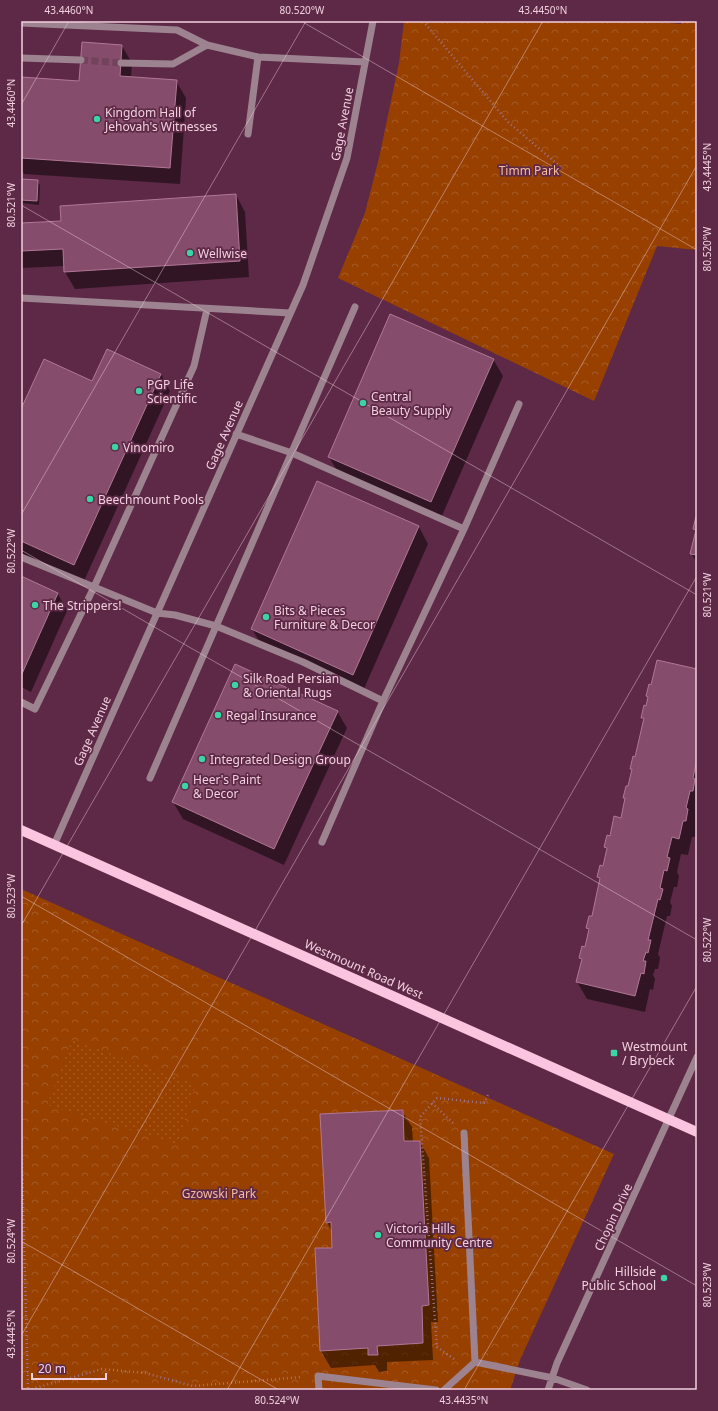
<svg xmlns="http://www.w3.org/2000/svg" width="718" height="1411" font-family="'Noto Sans',sans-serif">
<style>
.park{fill:url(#park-crowns)}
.garden{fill:url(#garden-dots)}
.shadow{fill:#0007}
.building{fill:#854d6b;stroke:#b27796}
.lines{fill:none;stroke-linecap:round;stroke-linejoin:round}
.minor-tunnel{stroke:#73425d;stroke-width:7;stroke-dasharray:7 3.5;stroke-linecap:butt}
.path{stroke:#9f738a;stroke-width:2.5;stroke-dasharray:1 3;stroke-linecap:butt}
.minor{stroke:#9d828f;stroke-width:7}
.major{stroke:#fbc4df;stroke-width:10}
.ticks{fill:none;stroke:#f2d0e0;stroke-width:1;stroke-opacity:0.45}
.poi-dot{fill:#3ad4a5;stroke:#5d2946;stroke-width:1.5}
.labels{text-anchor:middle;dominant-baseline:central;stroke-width:3.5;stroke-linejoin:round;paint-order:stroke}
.poi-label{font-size:12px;fill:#f2d0e0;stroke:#5d2946;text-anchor:start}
.street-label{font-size:12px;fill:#f2d0e0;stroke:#5d2946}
.park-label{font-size:12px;fill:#f6bb9e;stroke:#5d2946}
.neatline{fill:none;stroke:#f2d0e0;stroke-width:1.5}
.ticks-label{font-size:10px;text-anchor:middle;fill:#f2d0e0}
</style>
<defs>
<pattern id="park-crowns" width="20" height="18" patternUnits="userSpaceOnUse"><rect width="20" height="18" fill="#974000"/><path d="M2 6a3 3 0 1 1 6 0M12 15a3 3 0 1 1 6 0" fill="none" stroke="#a65b25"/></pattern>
<pattern id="garden-dots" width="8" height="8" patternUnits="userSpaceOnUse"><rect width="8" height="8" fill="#974000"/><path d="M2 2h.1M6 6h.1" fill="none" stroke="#a65b25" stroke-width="1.8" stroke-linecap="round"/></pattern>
</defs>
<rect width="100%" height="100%" fill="#5d2946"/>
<path class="park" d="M404,21H648L681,24V21H697V250L657,246L594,401L338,278L365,213L379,158L399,63Z
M21,889L614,1154L520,1360L510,1390H21Z"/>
<path class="garden" d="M72,1040L196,1084L177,1144L47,1105Z"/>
<path class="shadow" d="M122,46L132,63L131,78L176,81L186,98L180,184L24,174L21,168V78L80,82Z
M21,180L37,181L40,185L39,205L21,203Z
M236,195L245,212L249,277L75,289L65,272V266L21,268V224L62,221Z
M493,359L503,376L441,518L339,474L329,457Z
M161,374L170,391L84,581L21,553V411Z
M317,482L419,527L428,544L363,691L262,646L252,629Z
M697,517V563L691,553L696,532L694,529Z
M21,577L58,594L67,611L31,692L21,687Z
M697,670V817L696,824L697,829L695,837H692L688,855L681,854L677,872L679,876L677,887H674L670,902L672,906L670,916H667L658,954L660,958L658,969H655L653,975L655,979L653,990L650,989L645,1012L587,999L577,982L582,962L580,958L585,948L589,932L587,928L593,917L601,881L598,877L604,867L607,851L605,847L622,819L626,801L624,798L629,787L632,772L631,769L635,758L644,721L642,717L647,707L649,699L647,696Z
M337,711L347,728L284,865L183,819L173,802Z
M402,1111L412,1127L413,1142H420L429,1158L438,1322H431L433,1360L387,1362V1371L379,1372L375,1365L331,1368L321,1351L333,1249L332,1232L327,1222Z"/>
<path class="building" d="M82,42L122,45L120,76L177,80L170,168L21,158V77L79,81Z
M21,179L38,180L37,201L21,200Z
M236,194L240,261L64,272L63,249L21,251V223L61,221L60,206Z
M390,314L494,359L431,502L328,457Z
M107,349L161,374L74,565L21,541V409L44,359L92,381Z
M317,481L419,526L353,675L251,629Z
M696,516H697V555L690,554L696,530L693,529Z
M21,576L58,593L21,676Z
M657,660L697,669V759L693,778L695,779L693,791H690L686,808L688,809L686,821H683L679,839L672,837L667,857L670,858L667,871L664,870L660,888L663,889L660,900L658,899L648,940H651L648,953L646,952L643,961H646L644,974L641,973L635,996L576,982L582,959L579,958L582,946L585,947L589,929L586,928L589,916H592L600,878L597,877L600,865L603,866L607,848L604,847L607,835L610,836L614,816L621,818L625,798H623L626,786H628L632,769H630L633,756L635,757L644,718H641L644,705L646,706L648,697L646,696L649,684L651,685Z
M235,664L338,711L274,849L172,802Z
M403,1110L404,1141H420L429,1305L422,1306L423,1343L377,1346L378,1355H368V1348L320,1351L315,1248H332L331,1222L326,1223L320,1114Z"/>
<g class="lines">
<path class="minor-tunnel" d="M81,60L121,63"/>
<path class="path" d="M423,21L508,122L563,169
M432,1103L453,1123
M21,1123L28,1390
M454,1359L437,1347L420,1117L437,1098L484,1103L489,1093
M28,1390L102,1369L145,1373L193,1386L302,1377"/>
<path class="minor" d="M21,23L177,30L207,45L258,57L365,62
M21,58L81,60
M121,63L173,64L207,45
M248,134L258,57
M21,298L290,313
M236,434L292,453L464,529
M21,557L157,613L175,615L216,626L303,662L383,701L322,842
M383,701L464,529L519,404
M21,702L35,709L94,587L194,366L207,309
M150,778L355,307
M54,845L303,285L347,158L373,21
M464,1133L475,1362
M475,1362L553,1378L587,1390
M319,1390L318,1376L436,1390
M444,1390L475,1362
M548,1390L557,1363L697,1057"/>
<path class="major" d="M21,830L697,1132"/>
</g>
<path class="ticks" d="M301,21L697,250M21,105L69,21M21,205L697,595M21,515L306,21M21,550L697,940M21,896L697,1286M21,926L543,21M21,1241L279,1390M21,1336L697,165M227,1390L697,576M464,1390L697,986"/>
<g class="poi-dot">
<circle cx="97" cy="119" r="4"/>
<circle cx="190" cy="253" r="4"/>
<circle cx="139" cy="391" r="4"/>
<circle cx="363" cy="403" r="4"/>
<circle cx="115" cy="447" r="4"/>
<circle cx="90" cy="499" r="4"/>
<circle cx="35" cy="605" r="4"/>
<circle cx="266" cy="617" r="4"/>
<circle cx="235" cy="685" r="4"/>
<circle cx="218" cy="715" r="4"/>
<circle cx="202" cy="759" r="4"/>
<circle cx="185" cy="786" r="4"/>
<rect x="610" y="1049" width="8" height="8" rx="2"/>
<circle cx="378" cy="1235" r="4"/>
<circle cx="664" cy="1278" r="4"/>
</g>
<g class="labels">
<g class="poi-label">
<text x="105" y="112">Kingdom Hall of<tspan x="105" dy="14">Jehovah's Witnesses</tspan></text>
<text x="198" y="253">Wellwise</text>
<text x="147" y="384">PGP Life<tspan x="147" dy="14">Scientific</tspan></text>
<text x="371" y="396">Central<tspan x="371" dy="14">Beauty Supply</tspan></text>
<text x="123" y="447">Vinomiro</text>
<text x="98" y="499">Beechmount Pools</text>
<text x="43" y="605">The Strippers!</text>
<text x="274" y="610">Bits &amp; Pieces<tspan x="274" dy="14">Furniture &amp; Decor</tspan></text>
<text x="243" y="678">Silk Road Persian<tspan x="243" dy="14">&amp; Oriental Rugs</tspan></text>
<text x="226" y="715">Regal Insurance</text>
<text x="210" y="759">Integrated Design Group</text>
<text x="193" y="779">Heer's Paint<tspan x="193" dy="14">&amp; Decor</tspan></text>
<text x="622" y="1046">Westmount<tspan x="622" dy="14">/ Brybeck</tspan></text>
<text x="386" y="1228">Victoria Hills<tspan x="386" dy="14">Community Centre</tspan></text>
<text x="656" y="1271" text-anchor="end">Hillside<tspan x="656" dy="14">Public School</tspan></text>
</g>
<g class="street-label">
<text transform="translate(342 124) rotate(-79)">Gage Avenue</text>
<text transform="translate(224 435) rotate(-66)">Gage Avenue</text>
<text transform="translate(92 731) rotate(-66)">Gage Avenue</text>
<text transform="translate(364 969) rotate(24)">Westmount Road West</text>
<text transform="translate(613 1217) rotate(-65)">Chopin Drive</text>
</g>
<g class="park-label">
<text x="529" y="170">Timm Park</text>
<text x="219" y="1193">Gzowski Park</text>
</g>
</g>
<rect width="718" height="1411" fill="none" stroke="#5d2946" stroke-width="44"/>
<path d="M32 1373v6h74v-6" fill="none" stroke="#f2d0e0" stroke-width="2"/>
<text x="38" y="1373" font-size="12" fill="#f2d0e0" stroke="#5d2946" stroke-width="3" paint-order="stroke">20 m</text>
<rect x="22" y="22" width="674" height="1367" class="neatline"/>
<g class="ticks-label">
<text x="69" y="14">43.4460°N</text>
<text x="302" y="14">80.520°W</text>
<text x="543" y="14">43.4450°N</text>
<text transform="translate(11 103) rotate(-90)" y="4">43.4460°N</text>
<text transform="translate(707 167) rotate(-90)" y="4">43.4445°N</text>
<text transform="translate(11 205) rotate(-90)" y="4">80.521°W</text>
<text transform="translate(707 249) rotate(-90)" y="4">80.520°W</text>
<text transform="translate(11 551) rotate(-90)" y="4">80.522°W</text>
<text transform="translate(707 595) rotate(-90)" y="4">80.521°W</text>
<text transform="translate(11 896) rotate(-90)" y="4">80.523°W</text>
<text transform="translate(707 940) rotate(-90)" y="4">80.522°W</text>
<text transform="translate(11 1241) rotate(-90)" y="4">80.524°W</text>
<text transform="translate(707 1285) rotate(-90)" y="4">80.523°W</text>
<text transform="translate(11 1334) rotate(-90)" y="4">43.4445°N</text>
<text x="277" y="1404">80.524°W</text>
<text x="464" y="1404">43.4435°N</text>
</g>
</svg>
